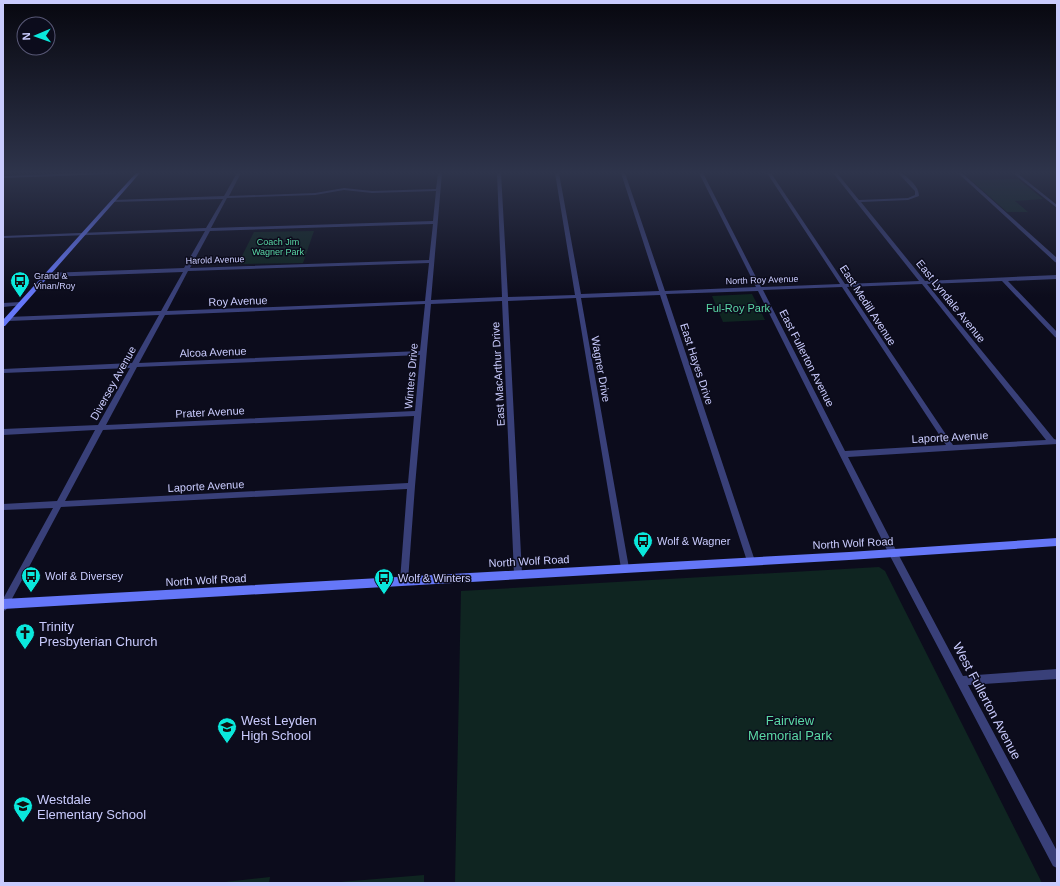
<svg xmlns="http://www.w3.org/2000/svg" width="1060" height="886" font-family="Arial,sans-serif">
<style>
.green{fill:#0f2521}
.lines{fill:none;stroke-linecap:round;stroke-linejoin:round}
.minor{fill:#394079;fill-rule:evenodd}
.secondary{fill:#6577f8;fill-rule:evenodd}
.labels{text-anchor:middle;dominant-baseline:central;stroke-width:3;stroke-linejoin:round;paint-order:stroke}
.far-park-label{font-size:9px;fill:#5ad8a5;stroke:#0c0c1c}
.far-street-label{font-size:9px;fill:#c9cbfd;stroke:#0c0c1c}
.far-poi-label{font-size:9px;fill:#c9cbfd;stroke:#0c0c1c;text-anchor:start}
.street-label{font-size:11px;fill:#c9cbfd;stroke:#0c0c1c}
.park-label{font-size:11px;fill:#5ad8a5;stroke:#0c0c1c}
.poi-label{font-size:11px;fill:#c9cbfd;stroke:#0c0c1c;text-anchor:start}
.near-poi-label{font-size:13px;fill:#c9cbfd;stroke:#0c0c1c;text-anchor:start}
.near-street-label{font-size:13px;fill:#c9cbfd;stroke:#0c0c1c}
.near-park-label{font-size:13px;fill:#5ad8a5;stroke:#0c0c1c}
</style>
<rect width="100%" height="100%" fill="#0c0c1c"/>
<path class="green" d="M1018,179L1043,199L1015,201L1028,212H1007L971,180Z
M314,231L303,263L238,264L254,232Z
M752,294L765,320L723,322L712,296Z
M879,567L885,571L1042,883H455L461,591Z
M424,875V883H328Z
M270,877L269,883H216Z"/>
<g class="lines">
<path class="minor" d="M83,173H115L113,174L3,178V176Z
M237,173H241L229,196L315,193L344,188L372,191L436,189L438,173H442L431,300L502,297L497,173H501L508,297L575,295L555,173H559L581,294L659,291L621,173H625L665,291L756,287L699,173H703L761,287L840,284L767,173H771L845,284L919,281L833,173H837L859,200L908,198L915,195V191L913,189L898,173H902C909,179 919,186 919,196L908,200L861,202L925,281L1057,275V279L1008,281L1057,332V338L1055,337L1002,281L927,284L1054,439L1057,440V444L848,457L896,550L963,676L1057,669V679L968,685L1057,851V868L1053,866L890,556L758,291L666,294L755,561L754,564L751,565L748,564L747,561L660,295L581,298L629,568L628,571L625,572L622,571L621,568L576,298L508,301L522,574L521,577L518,578L515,577L514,574L502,301L431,304L415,486L408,581L407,584L404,585L401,584L400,581L407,489L61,507L6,610L3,611V599L53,508L3,510V504L57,501L95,430L3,435V429L98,425L130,368L3,373V369L132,363L159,315L8,321L5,319L8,317L161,311L183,272L47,277L44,275L47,273L184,268L205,231L3,238V236L206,228L223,199L113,202L111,201L113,200L224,196ZM344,190L372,193L436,191L433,221L211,228L227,198L315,195ZM433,224L429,260L190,268L210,231ZM429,263L425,301L167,311L188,271ZM922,284L1046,440L953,445L847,287ZM842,287L946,445L845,451L763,290ZM425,304L420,351L139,363L165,315ZM420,355L415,411L106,425L137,367ZM414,416L408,483L65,501L103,430Z
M958,173H962L1057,258V263L1055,262Z
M1013,173H1017L1057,205V208Z
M21,302L24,304L23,305L3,307V303Z"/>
<path class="secondary" d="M136,173H140L5,326H3V320Z
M1057,538V546L849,560L3,609V599L849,552Z"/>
</g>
<linearGradient id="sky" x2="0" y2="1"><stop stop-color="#07070f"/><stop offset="0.58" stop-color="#2e344b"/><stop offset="1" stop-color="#2e344b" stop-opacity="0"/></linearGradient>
<rect width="1060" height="297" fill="url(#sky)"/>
<defs>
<g id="bus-pin" transform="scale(1)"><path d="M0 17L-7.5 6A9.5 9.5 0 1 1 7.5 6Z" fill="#0ae8dc" stroke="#0c0c1c"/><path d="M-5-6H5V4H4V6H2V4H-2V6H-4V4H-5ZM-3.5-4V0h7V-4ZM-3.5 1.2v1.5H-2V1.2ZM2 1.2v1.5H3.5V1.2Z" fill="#111"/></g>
<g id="church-pin" transform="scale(1)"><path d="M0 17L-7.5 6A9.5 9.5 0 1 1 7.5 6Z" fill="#0ae8dc" stroke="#0c0c1c"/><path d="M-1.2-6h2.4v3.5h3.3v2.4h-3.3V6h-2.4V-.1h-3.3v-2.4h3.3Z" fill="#111"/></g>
<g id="school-pin" transform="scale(1)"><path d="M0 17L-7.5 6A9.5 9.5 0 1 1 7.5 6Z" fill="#0ae8dc" stroke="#0c0c1c"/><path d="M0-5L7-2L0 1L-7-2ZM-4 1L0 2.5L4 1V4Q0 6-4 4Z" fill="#111"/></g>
</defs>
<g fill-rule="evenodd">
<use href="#bus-pin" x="20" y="281"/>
<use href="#bus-pin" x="643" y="541"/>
<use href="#bus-pin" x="31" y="576"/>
<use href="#bus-pin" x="384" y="578"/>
<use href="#church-pin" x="25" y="633"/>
<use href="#school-pin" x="227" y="727"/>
<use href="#school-pin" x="23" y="806"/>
</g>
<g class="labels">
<g class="far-park-label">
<text x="278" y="242">Coach Jim<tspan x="278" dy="10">Wagner Park</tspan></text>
</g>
<g class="far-street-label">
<text transform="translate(215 260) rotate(-2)">Harold Avenue</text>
<text transform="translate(762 280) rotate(-2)">North Roy Avenue</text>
</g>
<g class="far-poi-label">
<text x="34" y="276">Grand &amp;<tspan x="34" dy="10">Vinan/Roy</tspan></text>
</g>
<g class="street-label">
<text transform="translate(238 301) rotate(-2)">Roy Avenue</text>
<text transform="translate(951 301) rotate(51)">East Lyndale Avenue</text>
<text transform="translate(868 305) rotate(57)">East Medill Avenue</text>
<text transform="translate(213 352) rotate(-2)">Alcoa Avenue</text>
<text transform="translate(807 358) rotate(63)">East Fullerton Avenue</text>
<text transform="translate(697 364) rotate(72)">East Hayes Drive</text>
<text transform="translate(601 369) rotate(80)">Wagner Drive</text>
<text transform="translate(498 374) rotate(-93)">East MacArthur Drive</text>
<text transform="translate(411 376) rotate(-85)">Winters Drive</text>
<text transform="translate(113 383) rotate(-61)">Diversey Avenue</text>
<text transform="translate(210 412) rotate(-3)">Prater Avenue</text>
<text transform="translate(950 437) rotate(-3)">Laporte Avenue</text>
<text transform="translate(206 486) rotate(-3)">Laporte Avenue</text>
<text transform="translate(853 543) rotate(-3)">North Wolf Road</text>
<text transform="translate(529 561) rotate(-3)">North Wolf Road</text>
<text transform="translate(206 580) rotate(-3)">North Wolf Road</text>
</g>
<g class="park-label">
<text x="738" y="308">Ful-Roy Park</text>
</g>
<g class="poi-label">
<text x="657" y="541">Wolf &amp; Wagner</text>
<text x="45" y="576">Wolf &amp; Diversey</text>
<text x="398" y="578">Wolf &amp; Winters</text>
</g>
<g class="near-poi-label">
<text x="39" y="626">Trinity<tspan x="39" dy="15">Presbyterian Church</tspan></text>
<text x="241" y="720">West Leyden<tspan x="241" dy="15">High School</tspan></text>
<text x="37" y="799">Westdale<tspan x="37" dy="15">Elementary School</tspan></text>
</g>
<g class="near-street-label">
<text transform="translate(987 701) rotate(62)">West Fullerton Avenue</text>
</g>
<g class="near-park-label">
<text x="790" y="720">Fairview<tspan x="790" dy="15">Memorial Park</tspan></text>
</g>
</g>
<rect width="1060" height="886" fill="none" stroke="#c9cbfd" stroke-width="8"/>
<g transform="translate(36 36) rotate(268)"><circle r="19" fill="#0c0c1c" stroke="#585876"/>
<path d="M0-3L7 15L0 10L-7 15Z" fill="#0ae8dc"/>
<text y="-6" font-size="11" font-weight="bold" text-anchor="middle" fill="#c9cbfd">N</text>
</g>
</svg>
